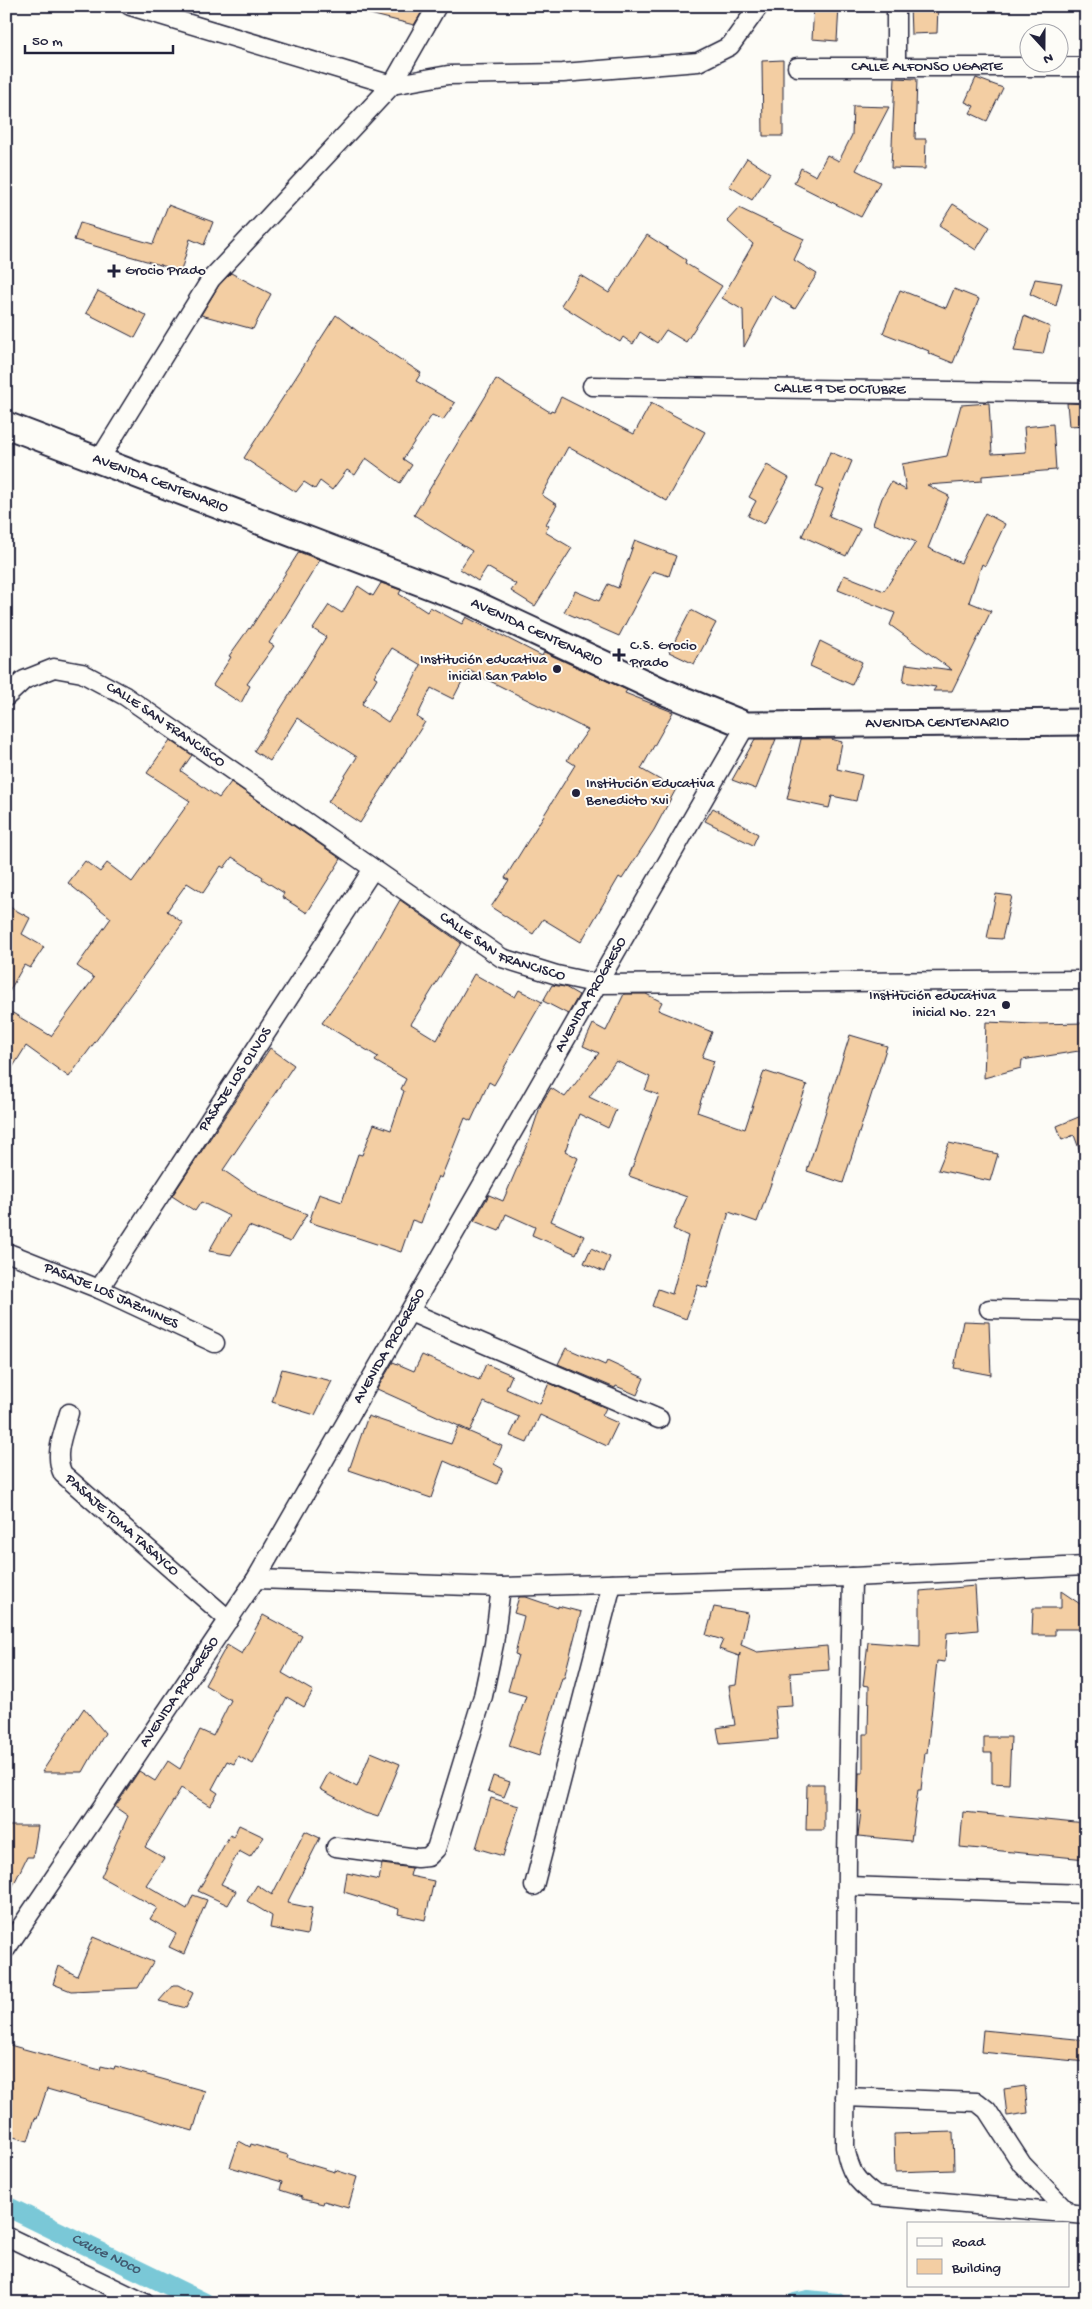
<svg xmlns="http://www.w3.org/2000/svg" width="1092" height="2309" font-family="'Gochi Hand',sans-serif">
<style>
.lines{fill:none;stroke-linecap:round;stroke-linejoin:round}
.canal{stroke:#7ac8d7;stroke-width:20}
.building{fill:#f3cea3;stroke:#22223b;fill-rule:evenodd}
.street-casing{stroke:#22223b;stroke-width:21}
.secondary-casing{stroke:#22223b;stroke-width:29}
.street{stroke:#fdfcf7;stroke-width:18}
.secondary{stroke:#fdfcf7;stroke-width:25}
.poi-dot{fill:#22223b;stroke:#fdfcf7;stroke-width:2}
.labels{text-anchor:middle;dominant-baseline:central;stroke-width:4;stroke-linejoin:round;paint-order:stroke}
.street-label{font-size:15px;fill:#22223b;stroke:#fdfcf7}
.poi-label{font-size:15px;fill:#22223b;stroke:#fdfcf7;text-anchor:start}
.water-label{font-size:16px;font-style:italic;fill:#415c72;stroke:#fdfcf7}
</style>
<rect width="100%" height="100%" fill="#fdfcf7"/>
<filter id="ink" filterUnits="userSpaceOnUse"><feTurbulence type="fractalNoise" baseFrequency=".02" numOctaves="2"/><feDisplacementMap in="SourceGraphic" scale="10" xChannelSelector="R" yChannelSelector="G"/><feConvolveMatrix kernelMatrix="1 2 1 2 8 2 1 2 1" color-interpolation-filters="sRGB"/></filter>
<g filter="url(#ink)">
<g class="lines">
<g class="canal">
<path id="s1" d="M6,2206L205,2303"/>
<path d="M795,2303L808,2300L837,2303"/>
</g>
</g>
<path class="building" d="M363,6H410L423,10L414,25L362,12Z
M814,6H839L837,41L812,39Z
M910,6H938L937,33L911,34Z
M783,60V136H763L762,61Z
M895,78L917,79L915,139H926L925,169L891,168Z
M976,78L1003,88L987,121L970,113L974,106L965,102Z
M853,106L889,107L856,170L880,182L861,217L794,183L801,168L816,176L827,155L839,161L852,135Z
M747,158L770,173L752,200L729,186Z
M953,204L990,227L976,250L939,226Z
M168,205L213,222L204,245L190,239L181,271L74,240L80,223L153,244Z
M739,208L804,239L794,260L817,274L795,309L772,295L744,347L743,310L722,298L753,244L727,221Z
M647,235L686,260L685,263L722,286L686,342L666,330L657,343L640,332L633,344L623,337L620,342L561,305L580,275L609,293Z
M231,273L271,294L253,329L201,315L219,285Z
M1035,279L1062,283L1056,306L1030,294Z
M954,289L979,299L953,363L928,353L929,351L883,333L900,290L946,308Z
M98,291L147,316L135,338L86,313Z
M336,315L360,333L421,373L416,381L455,403L443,420L432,415L403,459L412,465L400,483L366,458L355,475L347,470L332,490L320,481L315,489L304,482L296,492L244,458Z
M1024,316L1050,327L1043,354L1014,351Z
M496,379L550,412L551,410L554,411L561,397L634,434L651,403L705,432L667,501L568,447L542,495L557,505L546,524L549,526L545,532L572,548L535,606L511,591L516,584L487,567L478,581L460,569L472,551L414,515Z
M989,403L992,454L1026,452L1024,427L1053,424L1056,470L982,476V481L927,485L949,496L928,548L961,563L985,513L1005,524L985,566L982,564L969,602L991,611L952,691H933L936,687L903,682L906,664L952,670L890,625L895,613L838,590L844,575L884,591L916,542L873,524L882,498L891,482L906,490L902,464L947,456L961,405Z
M1067,403L1086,404V425L1069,426Z
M830,452L852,461L829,516L860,529L846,556L802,536L823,490L816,487Z
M767,465L789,478L764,524L748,516L756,501L749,497Z
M635,540L676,556L669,576L653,571L619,636L564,612L575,591L599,601L608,584L618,588Z
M299,552L320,560L269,643L274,646L247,684L250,686L241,703L213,685L231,657L229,656L249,628L250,629Z
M381,583L401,590L399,594L427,612L430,607L462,624L466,617L542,656L544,652L627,690L625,693L673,712L641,769L676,789L654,830L622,879L619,877L581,942L543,919L533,934L491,907L509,880L505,878L575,765L567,760L588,730L468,670L453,699L431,688L417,717L425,722L360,823L328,802L357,757L297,718L270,761L254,751L326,637L313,629L329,605L342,613L358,586L373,596ZM392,648L421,665L407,693L388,722L362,704L377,678L374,676Z
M691,610L716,623L694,664L669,652Z
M820,641L862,662L852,685L810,666Z
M755,739H776L756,789L732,780Z
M801,739H831L842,742L837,769L862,775L856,801L832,796L829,808L787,799Z
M170,740L192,755L181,771L219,798L231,782L341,859L307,913L282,897L284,893L262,879L263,877L232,857L224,868L221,866L203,893L187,883L167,911L183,923L69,1077L26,1046L6,1078V1009L51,1036L94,978L77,966L111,918L68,883L85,861L100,872L107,863L132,882L190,801L147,773Z
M713,808L758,834L753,845L705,821Z
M996,894L1012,896L1002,939L987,938Z
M400,900L461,943L411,1024L437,1040L474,974L515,997L519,990L542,1002L494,1085L489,1082L471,1121L465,1118L441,1178L438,1176L421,1223L412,1220L401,1252L309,1222L319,1194L342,1202L358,1154L362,1155L374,1124L391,1130L404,1091L401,1089L406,1079L375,1061L378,1057L322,1023L359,971Z
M6,905L30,918L22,934L44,947L30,968L24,965L6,997Z
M552,985L565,987L579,995L568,1014L543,1001Z
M624,994H646L662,1002L658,1010L712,1032L702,1057L714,1061L697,1112L745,1129L764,1071L807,1085L757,1222L729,1212L707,1288L698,1285L686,1319L652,1306L658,1289L672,1294L688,1236L673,1229L687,1197L629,1176L659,1095L645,1090L650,1077L616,1061L589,1097L616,1110L608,1128L579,1114L565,1151L578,1158L551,1221L584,1236L576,1254L532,1235L535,1227L506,1214L499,1231L474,1221L489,1195L503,1201L529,1140L541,1104L551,1088L565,1097L599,1053L583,1046L593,1024L606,1031Z
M986,1022L1035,1024L1085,1023V1050L1022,1060L1021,1068L984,1078Z
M850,1035L887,1046L843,1183L807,1171Z
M270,1048L294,1065L223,1170L261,1196L307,1214L290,1242L249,1226L231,1255L209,1251L229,1216L201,1202L195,1211L172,1196Z
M1086,1114V1162H1084L1074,1135L1062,1140L1057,1126Z
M949,1143L998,1154L990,1181L938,1170Z
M591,1248L610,1257L604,1272L584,1263Z
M963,1321L989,1322L991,1375L954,1368Z
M566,1348L605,1365L607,1361L644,1378L637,1395L616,1386L615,1388L558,1364Z
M422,1355L479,1380L486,1364L512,1375L506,1389L540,1404L549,1383L606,1408L602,1416L618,1423L607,1446L540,1415L527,1443L510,1436L519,1417L484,1402L470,1431L377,1389L393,1362L414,1371Z
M282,1369L332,1381L315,1415L272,1402Z
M368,1416L451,1444L458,1427L502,1446L494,1464L503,1469L497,1484L444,1461L431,1498L349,1470Z
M975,1586L978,1630L947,1633L945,1662L937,1661L927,1753H925L921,1790H918L911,1841L858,1836L861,1811H858L859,1773H863V1734H868L869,1686L863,1685L868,1642L920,1646V1591Z
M1061,1591L1086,1608V1629H1055V1635H1032L1033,1608H1061Z
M519,1597H526L558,1608V1606L581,1612L564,1678H562L539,1756L509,1746L526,1696L508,1691L518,1655L515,1654L524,1616L514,1613Z
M714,1607L748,1613L741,1645L757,1652L827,1646L829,1670L790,1673L792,1706L775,1707L778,1739L720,1744L717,1728L735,1725L729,1686L736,1685L740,1653L739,1656L719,1649L723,1640L706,1635Z
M263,1615L302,1636L282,1673L313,1691L304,1707L287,1697L253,1764L238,1756L234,1764L227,1761L212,1789L218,1793L210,1806L181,1788L145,1847L164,1858L146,1885L187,1909L193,1895L207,1900L184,1954L169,1947L176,1934L150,1919L157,1908L101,1877L128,1816L115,1807L139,1771L155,1781L168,1761L180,1769L200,1730L213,1736L231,1700L205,1685L227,1645L242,1654Z
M84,1708L105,1733L83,1772H42Z
M984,1737H1011L1009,1784L992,1783V1753H984Z
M371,1752L400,1764L378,1817L362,1812L320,1789L329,1772L357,1787Z
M493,1776L510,1782L504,1797L488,1791Z
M807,1784H824V1830H806Z
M491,1798L519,1806L503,1856L476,1848Z
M963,1812L1086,1824V1859L960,1847Z
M239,1825L264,1837L250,1857L239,1851L221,1884L236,1891L228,1905L198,1891L230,1835L233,1837Z
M6,1826H38L33,1857H27L6,1900Z
M305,1831L320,1838L287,1903L312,1908L307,1935L270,1928L272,1916L247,1901L257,1885L272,1895Z
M382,1864L412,1868L410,1876L434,1881L425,1920L398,1914L399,1909L344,1892L347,1873L379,1880Z
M93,1937L153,1962L138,1988L71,1991L53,1984L59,1966L77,1976Z
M173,1985H178L193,1993L186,2008L159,2001Z
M983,2030L1086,2040V2062L981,2052Z
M6,2044L100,2070L101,2066L114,2069L115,2066L205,2091L193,2131L47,2089L37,2119L35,2118L28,2141L6,2135Z
M1025,2086L1028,2113L1007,2116L1004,2089Z
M953,2132L954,2170L895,2172L894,2134Z
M239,2141L250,2147L251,2144L288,2155L287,2158L335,2172V2170L357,2177L348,2208L324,2201L323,2204L302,2199V2197L280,2190L282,2182L230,2167Z"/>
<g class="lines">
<g class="street-casing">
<g id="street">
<path d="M130,6L392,85L448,75L563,73L698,62L730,46L759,6"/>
<path d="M896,6V67"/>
<path id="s2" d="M797,67H1086"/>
<path id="s3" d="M592,386L1086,393"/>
<path d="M98,462L211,279L392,85L437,6"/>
<path id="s4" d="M6,697L24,680L54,668L82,673L125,696L502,958L557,975L599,984L1086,980"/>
<path id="s5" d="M6,1252L99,1289L215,1343"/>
<path id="s6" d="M99,1289L373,869"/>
<path d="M989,1309L1086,1311"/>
<path d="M410,1312L659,1419"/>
<path id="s7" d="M69,1413C64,1432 53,1455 63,1474L229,1620"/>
<path d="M852,1577L847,1859L845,2147C850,2173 855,2180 876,2196L1086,2215"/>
<path d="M256,1579L501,1587L852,1577L1086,1566"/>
<path d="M336,1847L417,1858L428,1857L436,1849L483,1696L494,1644L501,1587"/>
<path d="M534,1886L612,1584"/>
<path d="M847,1886L1086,1894"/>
<path id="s8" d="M6,1949L256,1579L746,725"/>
<path d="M845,2097L977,2102L987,2110L1022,2164L1069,2213"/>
<path d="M6,2236L145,2303"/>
</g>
</g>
<g class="secondary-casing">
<g id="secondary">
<path id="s9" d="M6,425L469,601L662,691L746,725L1086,722"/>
</g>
</g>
<use href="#street" class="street"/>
<use href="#secondary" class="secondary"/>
</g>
</g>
<g class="poi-dot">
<path d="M111.5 263.5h5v5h5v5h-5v5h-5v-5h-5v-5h5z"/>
<path d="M616.5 647.5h5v5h5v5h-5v5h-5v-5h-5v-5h5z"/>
<circle cx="557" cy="669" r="5"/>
<circle cx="576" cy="793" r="5"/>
<circle cx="1006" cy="1005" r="5"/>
</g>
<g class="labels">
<g class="street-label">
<text stroke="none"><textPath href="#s2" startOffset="130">CALLE ALFONSO UGARTE</textPath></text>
<text stroke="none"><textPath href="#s3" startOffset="248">CALLE 9 DE OCTUBRE</textPath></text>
<text stroke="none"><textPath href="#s9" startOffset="165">AVENIDA CENTENARIO</textPath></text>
<text stroke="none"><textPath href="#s9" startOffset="570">AVENIDA CENTENARIO</textPath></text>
<text stroke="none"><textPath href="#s9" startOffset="990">AVENIDA CENTENARIO</textPath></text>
<text stroke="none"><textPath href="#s4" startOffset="184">CALLE SAN FRANCISCO</textPath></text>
<text stroke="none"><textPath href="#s4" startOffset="589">CALLE SAN FRANCISCO</textPath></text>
<text stroke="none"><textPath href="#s8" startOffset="1120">AVENIDA PROGRESO</textPath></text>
<text stroke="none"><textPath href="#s6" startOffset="250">PASAJE LOS OLIVOS</textPath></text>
<text stroke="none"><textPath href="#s5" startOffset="114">PASAJE LOS JAZMINES</textPath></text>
<text stroke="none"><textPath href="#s8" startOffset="715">AVENIDA PROGRESO</textPath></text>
<text stroke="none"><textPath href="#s7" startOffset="141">PASAJE TOMA TASAYCO</textPath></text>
<text stroke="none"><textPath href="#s8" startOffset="310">AVENIDA PROGRESO</textPath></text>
</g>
<g class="poi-label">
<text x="125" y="271">Grocio Prado</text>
<text x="630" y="646">C.S. Grocio<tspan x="630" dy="17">Prado</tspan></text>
<text x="547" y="660" text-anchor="end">Institución educativa<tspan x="547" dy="17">inicial San Pablo</tspan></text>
<text x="586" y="784">Institución Educativa<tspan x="586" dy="17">Benedicto Xvi</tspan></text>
<text x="996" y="996" text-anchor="end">Institución educativa<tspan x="996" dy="17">inicial No. 221</tspan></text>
</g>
<g class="water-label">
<text stroke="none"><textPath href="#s1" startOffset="111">Cauce Noco</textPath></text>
</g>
</g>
<rect width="1092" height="2309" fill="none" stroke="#fdfcf7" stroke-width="25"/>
<rect x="12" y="12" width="1067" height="2284" fill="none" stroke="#22223b" stroke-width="2" filter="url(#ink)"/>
<rect x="907" y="2222" width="162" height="65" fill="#fdfcf7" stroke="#a5a5ac"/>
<rect x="917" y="2238" width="25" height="8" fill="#fdfcf7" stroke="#a5a5ac"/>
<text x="952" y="2246" font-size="15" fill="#22223b">Road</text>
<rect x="917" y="2259" width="25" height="15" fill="#f3cea3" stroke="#a5a5ac"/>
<text x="952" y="2272" font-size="15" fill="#22223b">Building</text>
<g transform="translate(1044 48) rotate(159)"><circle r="24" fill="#fdfcf7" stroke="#a5a5ac"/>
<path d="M0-4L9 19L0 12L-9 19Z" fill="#22223b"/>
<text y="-8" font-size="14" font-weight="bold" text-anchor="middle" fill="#22223b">N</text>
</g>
<path d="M25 45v8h148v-8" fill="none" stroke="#22223b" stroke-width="2.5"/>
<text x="32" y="45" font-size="15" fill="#22223b" stroke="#fdfcf7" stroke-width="4" paint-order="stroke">50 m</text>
</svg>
